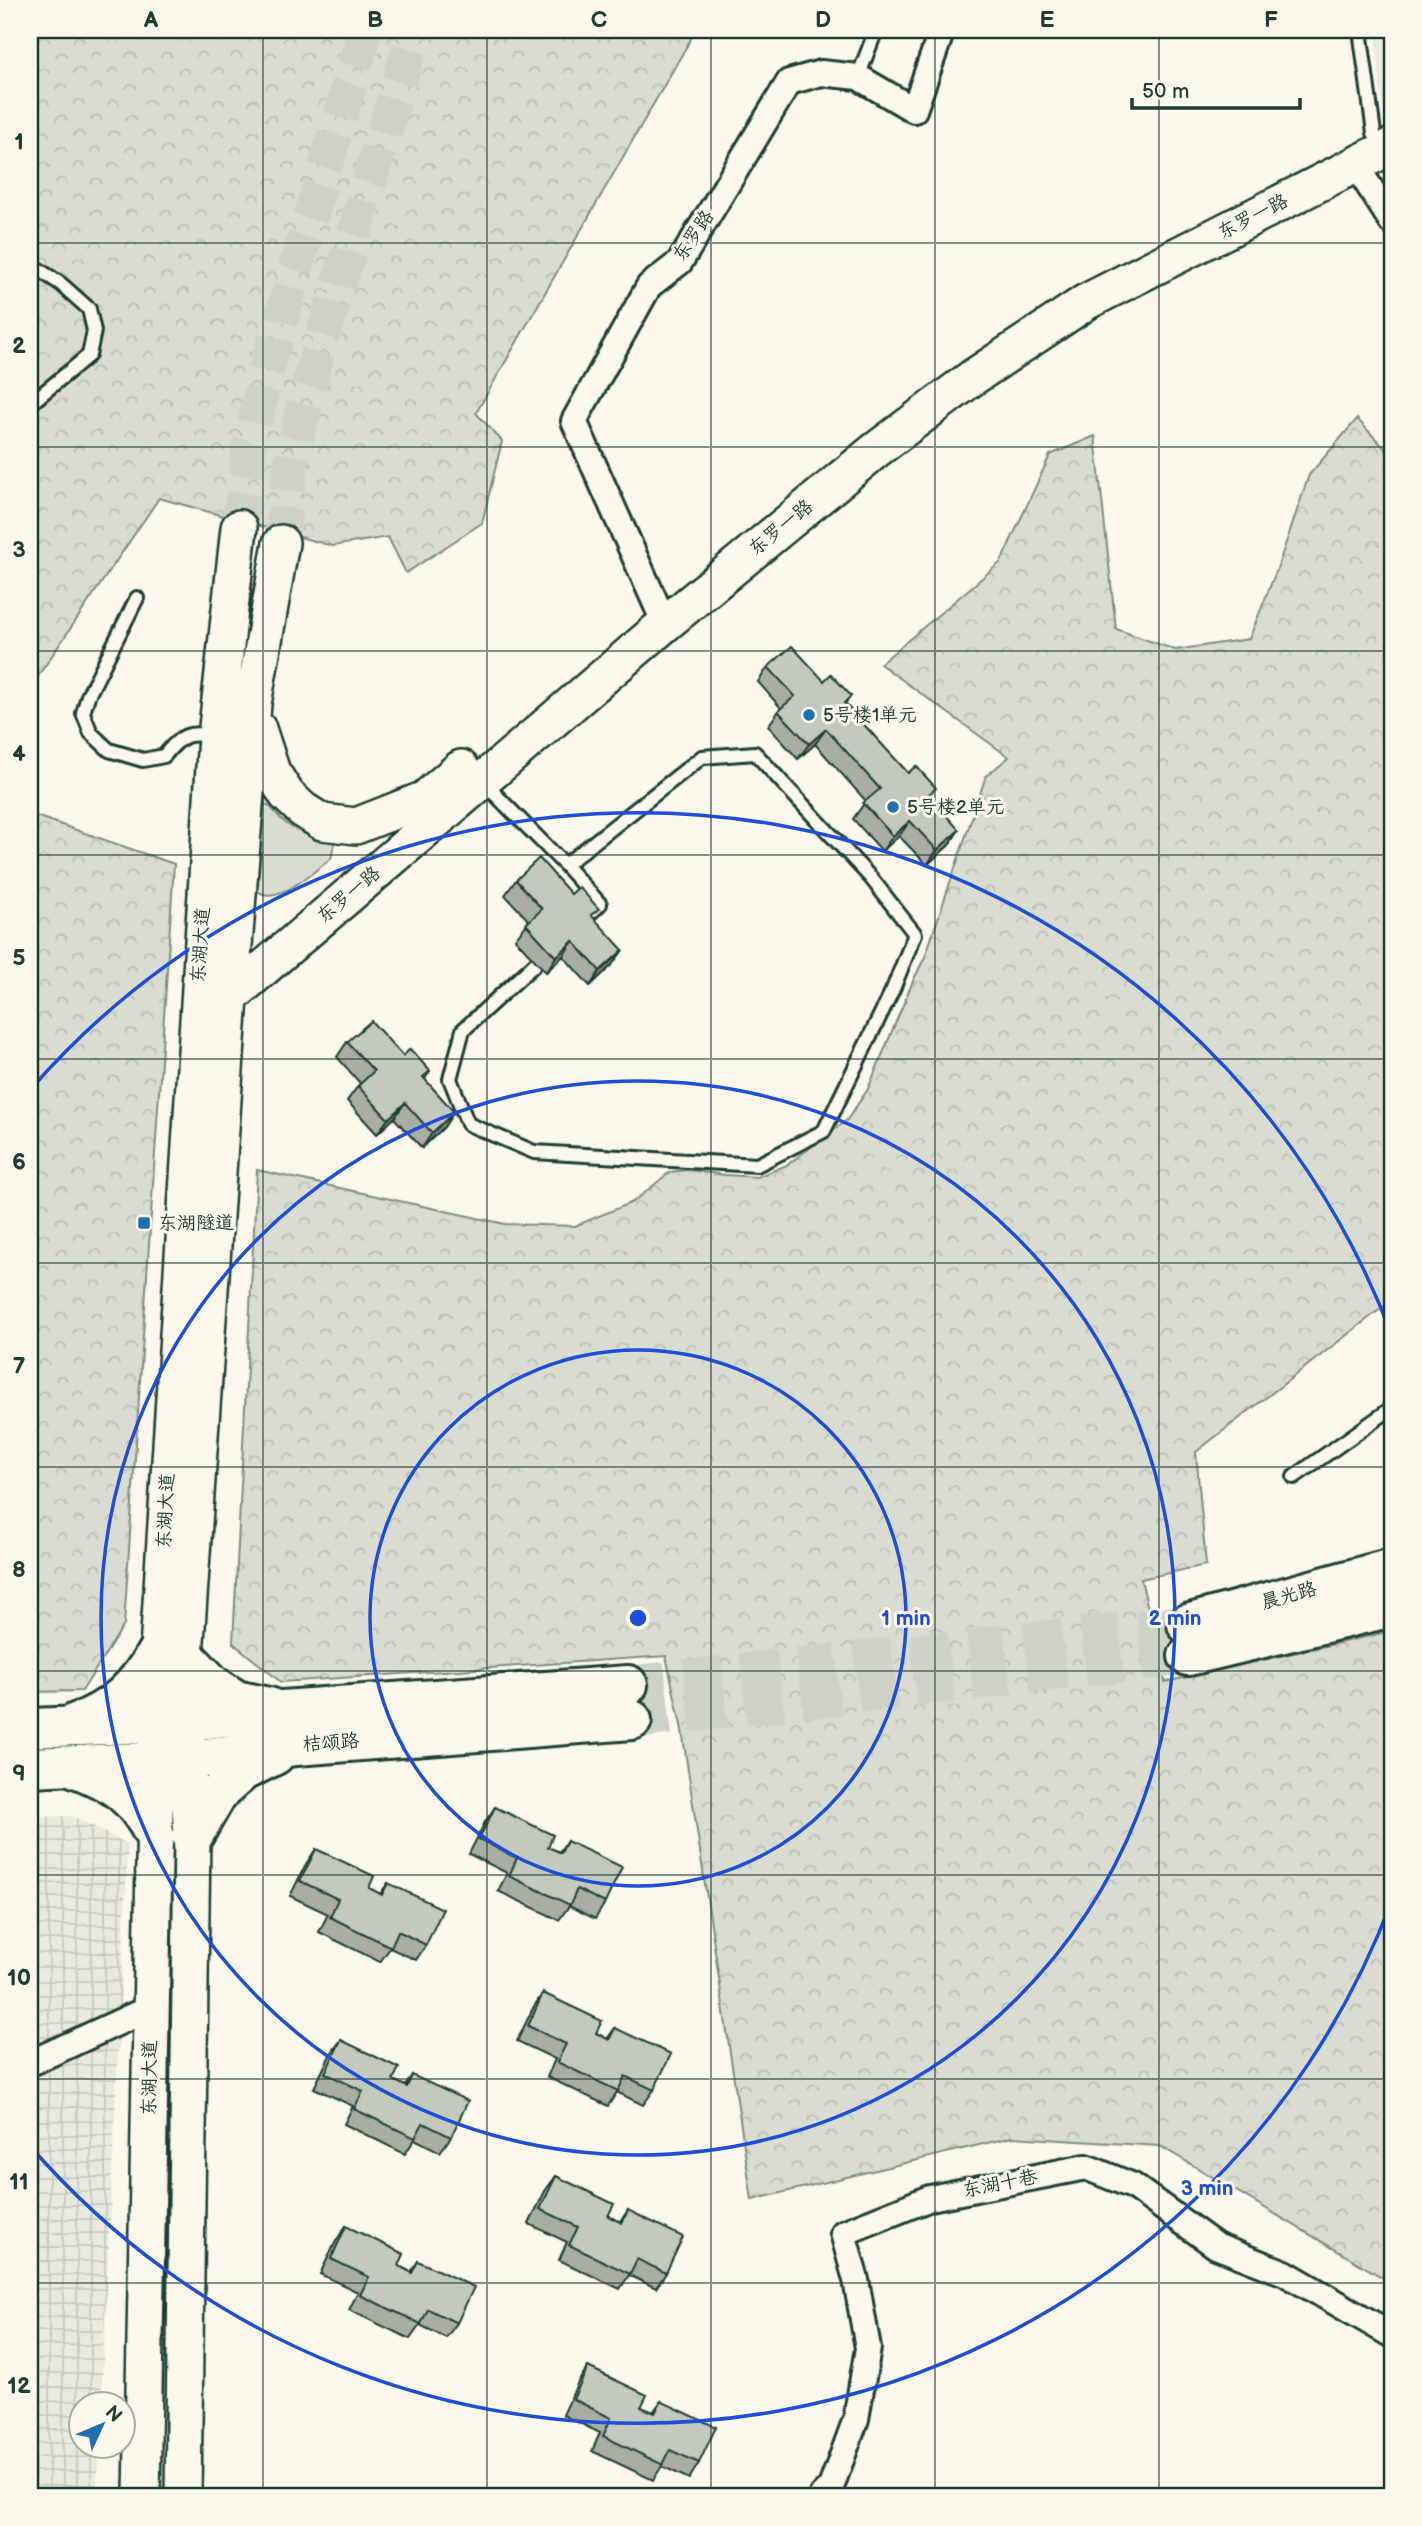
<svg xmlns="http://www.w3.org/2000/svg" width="1422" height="2526" font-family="'Balsamiq Sans','LXGW WenKai TC',sans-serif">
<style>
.built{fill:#eae9de}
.industrial{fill:url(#industrial-grid)}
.green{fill:#dbdcd1;stroke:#7d8c82;stroke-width:2}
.forest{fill:url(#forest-crowns);stroke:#7d8c82;stroke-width:2}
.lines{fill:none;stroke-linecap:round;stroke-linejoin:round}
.secondary-tunnel{stroke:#cfd2c7;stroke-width:35;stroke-dasharray:35 18;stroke-linecap:butt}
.primary-tunnel{stroke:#cfd2c7;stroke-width:38;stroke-dasharray:38 19;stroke-linecap:butt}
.lane-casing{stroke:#1f3d34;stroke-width:18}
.street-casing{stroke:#1f3d34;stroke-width:30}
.secondary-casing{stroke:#1f3d34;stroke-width:40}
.primary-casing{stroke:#1f3d34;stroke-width:44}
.lane{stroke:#fbf7ec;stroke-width:12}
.street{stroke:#fbf7ec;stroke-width:24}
.secondary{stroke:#fbf7ec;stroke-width:35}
.primary{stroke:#fbf7ec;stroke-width:38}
.wall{fill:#a9ada3;stroke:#1f3d34;stroke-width:2}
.shaded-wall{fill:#898d85;stroke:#1f3d34;stroke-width:2}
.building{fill:#c4c9be;stroke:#1f3d34;stroke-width:2}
.grid{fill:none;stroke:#1f3d34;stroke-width:2;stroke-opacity:0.55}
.ring{fill:none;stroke:#1d4ed8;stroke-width:3.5}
.poi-dot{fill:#1f6fb2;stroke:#fbf7ec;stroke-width:2.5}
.labels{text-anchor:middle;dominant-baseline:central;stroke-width:6;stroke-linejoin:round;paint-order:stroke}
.street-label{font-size:19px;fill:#1f3d34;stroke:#fbf7ec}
.poi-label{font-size:19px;fill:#1f3d34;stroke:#fbf7ec;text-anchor:start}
.centre{fill:#1d4ed8;stroke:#fbf7ec;stroke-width:3.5}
.ring-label{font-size:21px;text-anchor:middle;font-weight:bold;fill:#1d4ed8;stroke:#fbf7ec;stroke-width:6;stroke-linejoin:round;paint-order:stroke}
.neatline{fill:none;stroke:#1f3d34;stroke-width:2.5}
.grid-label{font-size:23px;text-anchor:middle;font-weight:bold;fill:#1f3d34}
</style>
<defs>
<pattern id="industrial-grid" width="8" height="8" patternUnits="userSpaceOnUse" patternTransform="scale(1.75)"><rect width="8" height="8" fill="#eae9de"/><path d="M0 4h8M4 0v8" fill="none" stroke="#c8c9bf"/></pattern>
<pattern id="forest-crowns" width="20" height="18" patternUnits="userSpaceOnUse" patternTransform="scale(1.75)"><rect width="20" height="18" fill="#dbdcd1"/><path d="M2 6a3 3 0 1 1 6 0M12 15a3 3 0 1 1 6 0" fill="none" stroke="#bcbeb4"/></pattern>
</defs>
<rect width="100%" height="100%" fill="#fbf7ec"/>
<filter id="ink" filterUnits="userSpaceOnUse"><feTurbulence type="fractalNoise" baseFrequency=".0143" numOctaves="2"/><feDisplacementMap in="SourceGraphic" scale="14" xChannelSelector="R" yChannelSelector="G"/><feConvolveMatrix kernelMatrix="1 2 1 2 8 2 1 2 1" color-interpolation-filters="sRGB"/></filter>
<g filter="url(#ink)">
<path class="built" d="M1375,30H1392V104L1383,109Z"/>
<path class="industrial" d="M72,1816L128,1844L101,2403L80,2404V2446H99L96,2496H30V1817Z"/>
<path class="green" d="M255,801C276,804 274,817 291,827C304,834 320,835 335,839L331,859C315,870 281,903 261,893C258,892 255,888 253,886Z"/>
<path class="forest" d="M30,30H442L458,35L460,30H696L476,413L502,441L482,523L406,573L388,537L332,546L159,498L30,688Z
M1357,419L1392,456V1300L1196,1452L1206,1565L1141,1579L1165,1682L1392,1631V2283L1160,2146L1012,2137L752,2200L682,1730L666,1656L281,1682L233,1643L257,1170L505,1224L575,1226L633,1202L670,1172L688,1170L725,1175L757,1177L787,1165L847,1120L868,1089L913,981L925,957L986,776L1009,757L880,664L1001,562L1050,455L1095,436L1116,629L1175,650L1249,639L1277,569L1309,475Z
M30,814L174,864L124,1625L82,1691L30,1692Z"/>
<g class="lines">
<path class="secondary-tunnel" d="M239,528L249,449L266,371L365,30
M281,543L292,456L313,369L415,30"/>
<path class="primary-tunnel" d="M628,1685L1187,1624
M632,1720L1188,1656"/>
<g class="lane-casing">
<path id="lane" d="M1360,30L1374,133
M858,77L876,30
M30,264L61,284L89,309L94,331L89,355L30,404
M137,598L88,696L83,713L91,733L109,750L143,760L164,756C182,734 187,732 215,736
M483,782L565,865L600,904L586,917
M549,951L463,1030L450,1079L468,1124L534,1152L757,1165L824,1131L893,989L915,934L871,878L755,753L702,757L565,865
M1294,1477L1392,1408"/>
</g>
<g class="street-casing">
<path id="street" d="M1355,164L1392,222
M665,624L574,421L649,286L680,262L789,82L821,73L858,77L914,110L942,30
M30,2063L152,2007
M822,2496L831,2487L856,2419L868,2348L856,2280L843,2233L930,2198L1086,2167L1133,2186L1216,2246L1285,2273L1392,2335"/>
</g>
<g class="secondary-casing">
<path id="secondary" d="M258,729L272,772L287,795L303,810L322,822L356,826L425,799L461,768
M230,997L665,624L876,450L972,378L1086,302L1392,146
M142,2496L158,1650L216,736L239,528
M183,2496L192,1838L185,1722V1656L230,997L253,704L281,543"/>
</g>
<g class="primary-casing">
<path id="primary" d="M1187,1624L1392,1568
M185,1656L213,1685L236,1700L269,1707
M1188,1656L1392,1607
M76,1723C115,1709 138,1686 158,1650
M30,1728L185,1722L282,1710L628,1685
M30,1767L189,1760L296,1746L632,1720
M73,1767C115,1783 134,1795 155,1836
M192,1838L218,1793L243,1771L275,1755"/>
</g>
<use href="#lane" class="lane"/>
<use href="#street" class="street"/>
<use href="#secondary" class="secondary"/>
<use href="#primary" class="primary"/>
</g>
<path class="wall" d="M768,667L824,681L851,696L845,704L930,797L949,845L927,865L899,836L882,851L853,819L866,801L815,744L798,759L768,726L781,708L758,682Z
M516,880L593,917L612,965L590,986L563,956L546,972L515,939L529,921L505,895Z
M347,1042L403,1056L430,1071L425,1079L444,1127L422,1148L394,1118L377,1134L347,1101L360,1083L337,1057Z
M495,1807L548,1847L559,1852L567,1841L605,1903L595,1919L569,1906L559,1920L498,1891L507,1873L469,1854L485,1822Z
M316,1849L369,1888L380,1894L388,1883L426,1945L416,1960L390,1948L380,1962L319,1932L328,1914L290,1896L306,1864Z
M543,1993L596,2033L607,2039L615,2028L654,2090L643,2105L617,2092L608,2106L547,2077L555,2059L517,2041L533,2008Z
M341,2040L393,2080L405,2086L412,2075L451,2137L440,2152L415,2139L405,2154L344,2124L353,2106L314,2088L330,2055Z
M556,2176L608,2216L620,2222L628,2210L666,2273L656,2288L629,2275L620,2289L559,2260L567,2242L529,2224L545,2191Z
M346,2226L399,2266L411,2272L418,2261L457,2323L446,2338L420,2325L410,2339L349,2310L358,2292L320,2274L336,2241Z
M588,2367L641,2407L653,2412L661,2401L699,2463L689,2479L662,2466L653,2480L592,2451L600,2433L563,2415L578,2382Z"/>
<path class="shaded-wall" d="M826,729L815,744L798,759L809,744Z
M910,821L899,836L882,851L893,836Z
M959,830L949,845L927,865L937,850Z
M573,941L563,956L546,972L556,957Z
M623,950L612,965L590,986L600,971Z
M405,1103L394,1118L377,1134L388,1119Z
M454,1112L444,1127L422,1148L432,1133Z"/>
<path class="building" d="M792,646L824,681L831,674L851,696L844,703L908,773L916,766L936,788L928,795L959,830L937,850L910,821L893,836L863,803L880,789L826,729L809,744L778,711L795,696L768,667Z
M539,858L571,894L579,887L599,909L591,915L623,950L600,971L573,941L556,957L526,924L542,909L516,880Z
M371,1021L403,1056L410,1049L430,1071L423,1077L454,1112L432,1133L405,1103L388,1119L358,1086L374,1071L347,1042Z
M495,1807L553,1835L548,1847L561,1853L567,1841L622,1867L605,1903L577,1889L570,1905L509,1876L517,1858L479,1839Z
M316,1849L374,1876L369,1888L382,1895L388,1883L443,1909L426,1945L398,1931L391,1947L330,1917L338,1899L300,1881Z
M543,1993L602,2021L596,2033L609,2040L615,2028L671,2054L654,2090L625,2076L618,2091L557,2062L566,2044L528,2026Z
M341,2040L399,2068L393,2080L407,2087L412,2075L468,2101L451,2137L423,2123L415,2138L354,2109L363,2091L325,2073Z
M556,2176L614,2204L608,2216L622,2223L628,2210L683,2237L666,2273L637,2259L630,2274L569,2245L578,2227L540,2209Z
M346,2226L404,2254L399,2266L412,2273L418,2261L474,2287L457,2323L428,2309L421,2324L360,2295L369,2277L331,2259Z
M588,2367L647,2395L641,2407L655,2413L661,2401L716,2427L699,2463L670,2450L663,2465L603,2436L611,2418L573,2399Z"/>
</g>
<path class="grid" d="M263,30V2496M487,30V2496M711,30V2496M935,30V2496M1159,30V2496M30,243H1392M30,447H1392M30,651H1392M30,855H1392M30,1059H1392M30,1263H1392M30,1467H1392M30,1671H1392M30,1875H1392M30,2079H1392M30,2283H1392"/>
<g class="ring">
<circle cx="638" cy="1618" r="268"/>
<circle cx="638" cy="1618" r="537"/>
<path d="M1392 1900A805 805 0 0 1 30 2146M30 1090A805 805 0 0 1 1392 1336"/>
</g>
<g class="poi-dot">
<circle cx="809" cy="715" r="7"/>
<circle cx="893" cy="807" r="7"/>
<rect x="137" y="1216" width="14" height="14" rx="3.5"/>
</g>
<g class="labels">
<g class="street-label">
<text transform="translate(1253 217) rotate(-27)">东罗一路</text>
<text transform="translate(694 236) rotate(-56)">东罗路</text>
<text transform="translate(781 528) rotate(-39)">东罗一路</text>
<text transform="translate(349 895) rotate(-40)">东罗一路</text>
<text transform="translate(201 945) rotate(-86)">东湖大道</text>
<text transform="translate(166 1511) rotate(-87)">东湖大道</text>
<text transform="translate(1289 1596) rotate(-15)">晨光路</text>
<text transform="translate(331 1743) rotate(-4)">桔颂路</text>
<text transform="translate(150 2078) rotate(-89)">东湖大道</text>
<text transform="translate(1000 2184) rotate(-11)">东湖十巷</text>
</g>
<g class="poi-label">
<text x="823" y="715">5号楼1单元</text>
<text x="907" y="807">5号楼2单元</text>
<text x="158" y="1223">东湖隧道</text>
</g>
</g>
<circle cx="638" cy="1618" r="10" class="centre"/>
<g class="ring-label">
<text x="906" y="1625">1 min</text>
<text x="1175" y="1625">2 min</text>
<text x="1207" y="2195">3 min</text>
</g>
<rect width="1422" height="2526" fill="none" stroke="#fbf7ec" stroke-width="77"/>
<g transform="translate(102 2425) rotate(46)"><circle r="33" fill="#fbf7ec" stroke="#a3ada2" stroke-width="2"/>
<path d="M0-5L12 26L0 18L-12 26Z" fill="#1f6fb2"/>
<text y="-10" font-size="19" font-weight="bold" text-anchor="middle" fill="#1f3d34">N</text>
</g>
<path d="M1132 98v10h168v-10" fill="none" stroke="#1f3d34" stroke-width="3.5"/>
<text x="1142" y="98" font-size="21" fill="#1f3d34" stroke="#fbf7ec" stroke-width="5" paint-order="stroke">50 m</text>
<rect x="38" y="38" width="1346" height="2450" class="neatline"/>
<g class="grid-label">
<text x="151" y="27">A</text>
<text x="375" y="27">B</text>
<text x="599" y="27">C</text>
<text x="823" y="27">D</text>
<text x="1047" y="27">E</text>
<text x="1271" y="27">F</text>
<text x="19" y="149">1</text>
<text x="19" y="353">2</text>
<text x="19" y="557">3</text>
<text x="19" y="761">4</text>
<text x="19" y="965">5</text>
<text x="19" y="1169">6</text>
<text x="19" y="1373">7</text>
<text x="19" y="1577">8</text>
<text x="19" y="1781">9</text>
<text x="19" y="1985">10</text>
<text x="19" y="2189">11</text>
<text x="19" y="2393">12</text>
</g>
</svg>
